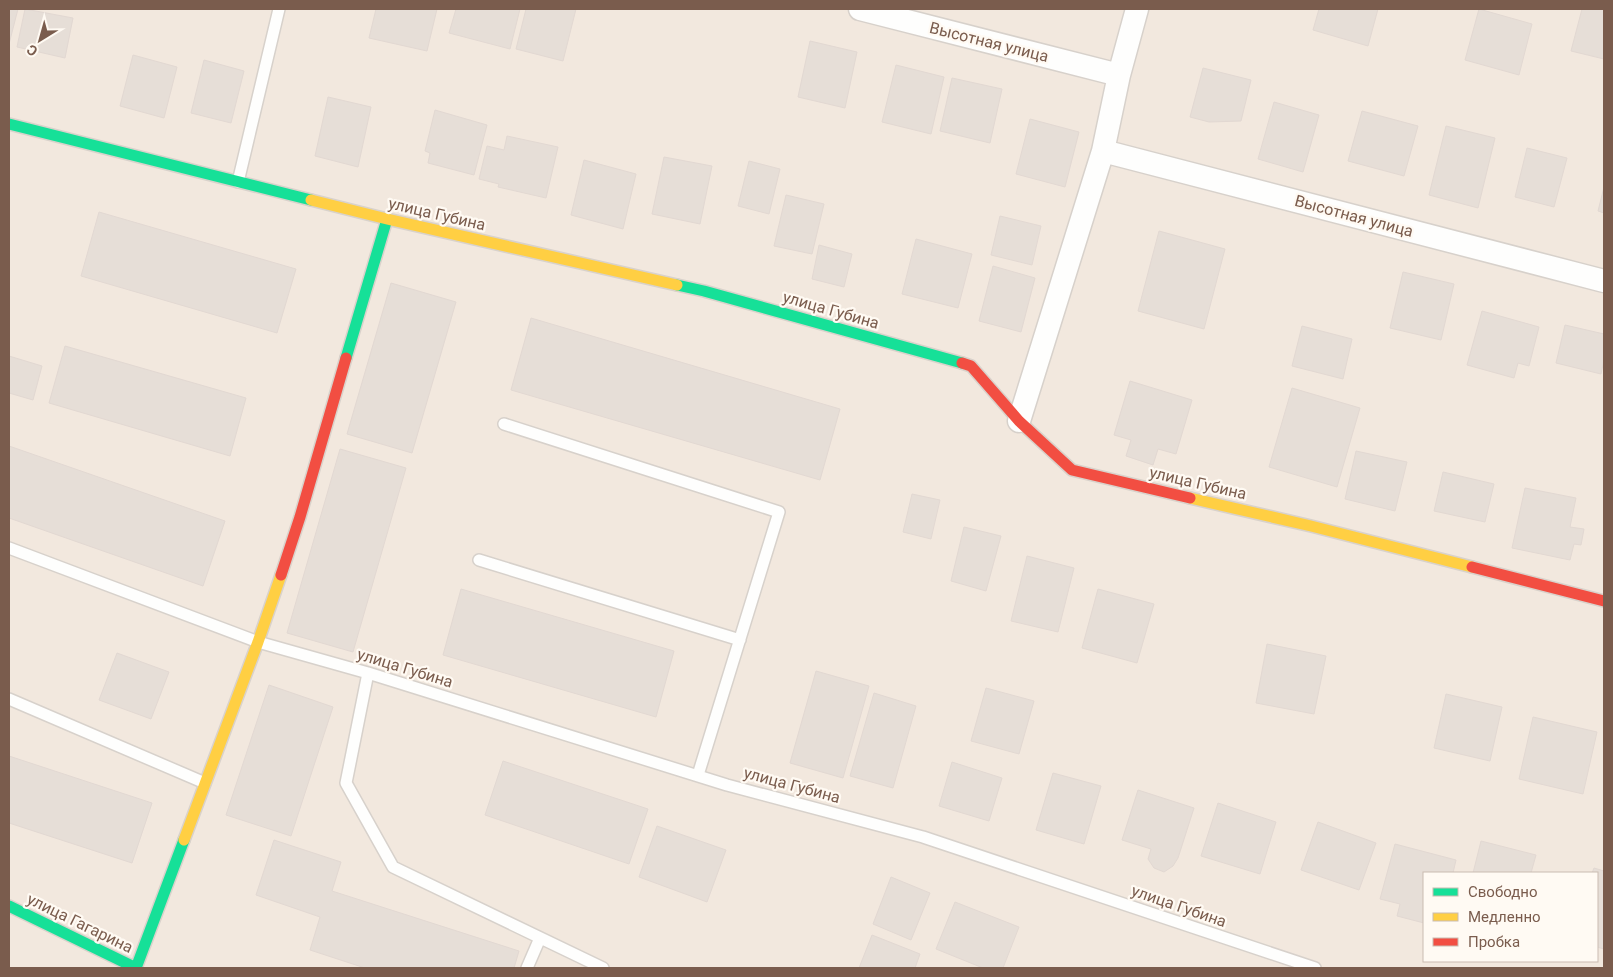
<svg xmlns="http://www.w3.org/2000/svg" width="1613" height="977" font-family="Roboto,sans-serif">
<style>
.residential{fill:#f2e8de;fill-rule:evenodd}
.building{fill:#e6ded7;stroke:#e2d8d2}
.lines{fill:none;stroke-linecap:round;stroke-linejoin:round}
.lane-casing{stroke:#d7d1cb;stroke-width:14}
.street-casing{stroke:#d7d1cb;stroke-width:25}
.fast-casing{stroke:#d9d2cb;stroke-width:14}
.slow-casing{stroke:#d9d2cb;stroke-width:14}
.jam-casing{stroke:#d9d2cb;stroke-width:14}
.lane{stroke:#fefefd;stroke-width:11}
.street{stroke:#fefefd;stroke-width:22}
.fast{stroke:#16e098;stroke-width:11}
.slow{stroke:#ffcf43;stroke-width:11}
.jam{stroke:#f24e42;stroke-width:11}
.labels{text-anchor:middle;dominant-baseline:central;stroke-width:4.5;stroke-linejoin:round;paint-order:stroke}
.street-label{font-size:16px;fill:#7a5c4d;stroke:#fffaf3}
</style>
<rect width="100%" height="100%" fill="#f9f5f0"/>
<path class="residential" d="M9,9H1604V968H9ZM1424,873H1597V961H1424Z"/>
<path class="building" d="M9,9H18L9,44Z
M25,9L73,18L65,58L17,47Z
M376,9H437L427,51L369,38Z
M456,9H520L510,49L449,33Z
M526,9H576L563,61L516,49Z
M1319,9H1378L1368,46L1313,30Z
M1479,9L1532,24L1519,75L1465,60Z
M1582,9H1604V59L1571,51Z
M810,41L857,52L845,108L798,97Z
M133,55L177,67L164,118L120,106Z
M204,60L244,71L231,123L191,113Z
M896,65L944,77L931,134L882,122Z
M1203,68L1251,80L1241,121L1209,122L1190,117Z
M952,78L1002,89L990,143L940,131Z
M328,97L371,107L358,167L315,156Z
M1274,102L1319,115L1303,172L1258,159Z
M435,110L487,125L474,175L428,163L430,153L425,151Z
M1362,111L1418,126L1404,176L1348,161Z
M1030,119L1079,132L1065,187L1016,174Z
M1446,126L1495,138L1478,208L1429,195Z
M507,136L558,147L546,198L498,187L499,184L479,179L487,146L504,150Z
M1527,148L1567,158L1554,207L1515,197Z
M664,157L712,166L700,224L652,214Z
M584,160L636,174L623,229L571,215Z
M749,161L780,169L769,214L738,206Z
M1604,187V213L1598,211Z
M786,195L824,204L812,254L774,246Z
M99,212L296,269L277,333L81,276Z
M1000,216L1041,226L1032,265L991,255Z
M1159,231L1225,249L1204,329L1138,311Z
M916,239L972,254L958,308L902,294Z
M819,245L852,254L844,287L812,279Z
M993,266L1035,278L1021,332L979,321Z
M1403,272L1454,284L1441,340L1390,328Z
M391,283L456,302L412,453L347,434Z
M1482,311L1539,327L1529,366L1518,363L1514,378L1467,365Z
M531,318L840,409L820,480L511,390Z
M1565,325L1604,334V360L1601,374L1556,363Z
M1302,326L1352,339L1343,379L1292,366Z
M65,346L246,398L230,456L49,403Z
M9,356L42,366L33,400L9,393Z
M1130,381L1192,400L1176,454L1158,449L1153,465L1126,456L1131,440L1114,435Z
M1292,388L1360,408L1337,487L1269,467Z
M9,446L225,521L203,586L9,518Z
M340,449L406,468L353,652L287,633Z
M1356,451L1407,462L1395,511L1345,499Z
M1443,472L1494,484L1485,522L1434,511Z
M1525,488L1576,498L1570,527L1584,529L1581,545L1574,544L1570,560L1512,548Z
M912,494L940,500L931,539L903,532Z
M964,527L1001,536L986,591L951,581Z
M1027,556L1074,568L1058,632L1011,621Z
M461,589L674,651L656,717L443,655Z
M1098,589L1154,604L1137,663L1082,648Z
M1267,644L1326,656L1314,714L1256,703Z
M117,653L169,672L151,719L99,700Z
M816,671L869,686L843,778L790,763Z
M269,685L333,707L291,836L226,815Z
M986,688L1034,701L1019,754L971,741Z
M874,693L916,706L893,788L850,776Z
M1446,694L1502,707L1490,761L1434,748Z
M1533,717L1597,732L1583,794L1519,779Z
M9,756L152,803L132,863L9,823Z
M503,761L648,809L629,864L485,815Z
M952,762L1002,778L989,821L939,806Z
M1053,773L1101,786L1084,844L1036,830Z
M1138,790L1194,808L1178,858L1173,866L1164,872L1154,868L1148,859L1151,849L1122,840Z
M1218,803L1276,822L1260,874L1201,856Z
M1318,822L1376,843L1359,890L1301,870Z
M657,826L726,850L707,902L639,877Z
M274,840L341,862L332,891L519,951L514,968H365L310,950L320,917L256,895Z
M1481,841L1536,855L1531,873H1473Z
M1395,844L1456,860L1453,873H1424V923L1397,916L1400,904L1380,899Z
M1594,868L1604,871V949L1597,947V873H1592Z
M891,877L930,893L911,940L873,924Z
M955,902L1019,927L1003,968H983L936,949Z
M872,935L920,954L915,968H859Z"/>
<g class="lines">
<g class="lane-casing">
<path id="lane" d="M238,182L279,9
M504,424L779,512L698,775
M9,548L258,642L368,673L727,785L923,837L1315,968
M479,560L740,640
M368,673L346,783L393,867L603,968
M9,699L205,783
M527,968L540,938"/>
</g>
<g class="street-casing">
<path id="street" d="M860,9L1119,75
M1103,151L1604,281
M1019,421L1103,151L1119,75L1137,9"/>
</g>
<g class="fast-casing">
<path id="fast" d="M9,124L311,200
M677,285L704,291L962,363
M346,358L387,219
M9,906L136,968L184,840"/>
</g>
<g class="slow-casing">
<path id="slow" d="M311,200L387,219L677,285
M1190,498L1311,526L1472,567
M184,840L258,642L281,575"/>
</g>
<g class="jam-casing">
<path id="jam" d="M962,363L971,366L1019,421L1072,470L1190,498
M1472,567L1604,601
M281,575L300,517L346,358"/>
</g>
<use href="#lane" class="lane"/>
<use href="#street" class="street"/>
<use href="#fast" class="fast"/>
<use href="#slow" class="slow"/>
<use href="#jam" class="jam"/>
</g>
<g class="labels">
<g class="street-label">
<text transform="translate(989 42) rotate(14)">Высотная улица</text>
<text transform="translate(437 214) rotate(13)">улица Губина</text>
<text transform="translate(1354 216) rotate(15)">Высотная улица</text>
<text transform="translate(831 310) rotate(16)">улица Губина</text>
<text transform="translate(1198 483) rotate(13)">улица Губина</text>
<text transform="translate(405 668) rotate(17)">улица Губина</text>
<text transform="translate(792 785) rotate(15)">улица Губина</text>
<text transform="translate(1179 906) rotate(19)">улица Губина</text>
<text transform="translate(80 923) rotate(26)">улица Гагарина</text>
</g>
</g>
<rect width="1613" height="977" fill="none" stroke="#7a5c4d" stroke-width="20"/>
<rect x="1423" y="872" width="175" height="90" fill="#fffaf3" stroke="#cabbb1"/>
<rect x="1433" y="888" width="25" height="8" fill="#16e098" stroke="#cabbb1"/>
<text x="1468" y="897" font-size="15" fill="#7a5c4d">Свободно</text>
<rect x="1433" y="913" width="25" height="8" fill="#ffcf43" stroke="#cabbb1"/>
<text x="1468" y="922" font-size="15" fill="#7a5c4d">Медленно</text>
<rect x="1433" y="938" width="25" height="8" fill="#f24e42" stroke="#cabbb1"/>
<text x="1468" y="947" font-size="15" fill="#7a5c4d">Пробка</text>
<g transform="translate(40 40) rotate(217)" stroke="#fffaf3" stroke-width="4" paint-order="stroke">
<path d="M0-4L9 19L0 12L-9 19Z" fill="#7a5c4d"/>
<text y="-8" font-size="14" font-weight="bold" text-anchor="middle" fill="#7a5c4d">С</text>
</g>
</svg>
